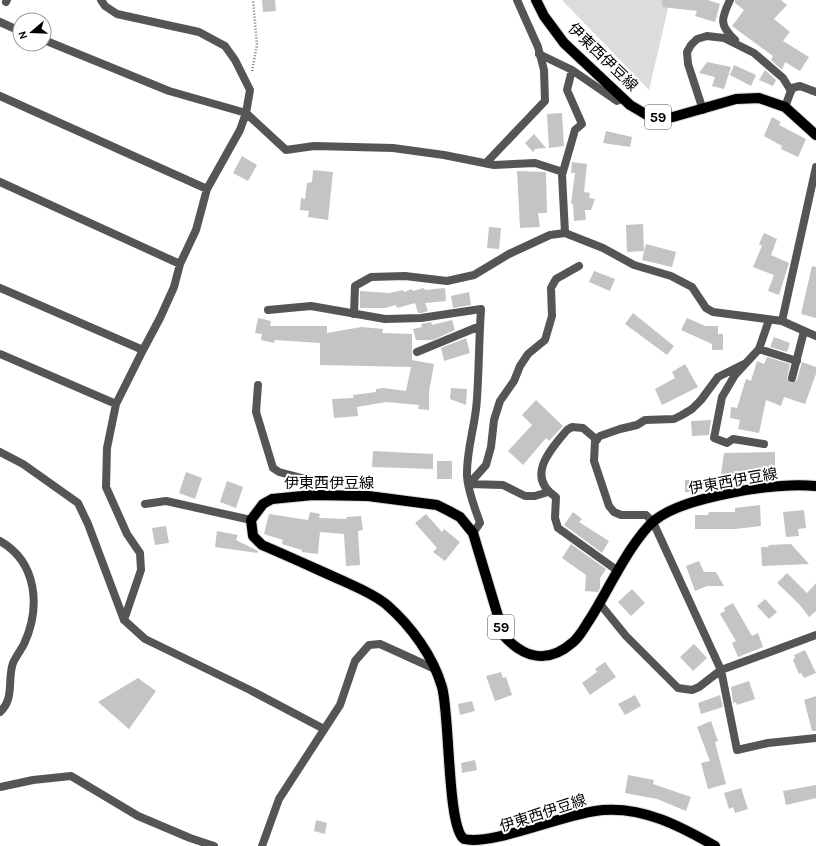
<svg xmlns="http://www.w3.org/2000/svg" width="816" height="846" font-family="Karla,'Noto Sans JP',sans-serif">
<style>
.green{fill:#dcdcdc}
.building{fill:#c4c4c4}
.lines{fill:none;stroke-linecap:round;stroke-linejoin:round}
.primary-casing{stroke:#dbdbdb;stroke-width:12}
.path{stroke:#777;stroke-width:2.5;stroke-dasharray:1 2;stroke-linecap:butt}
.lane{stroke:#555;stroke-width:8}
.street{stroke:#555;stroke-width:8}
.primary{stroke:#000;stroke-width:10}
.labels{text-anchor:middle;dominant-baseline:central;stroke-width:4;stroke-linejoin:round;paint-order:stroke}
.shield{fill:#fff;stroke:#4c4c4c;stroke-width:1}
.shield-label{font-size:14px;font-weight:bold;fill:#000}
.street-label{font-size:15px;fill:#000;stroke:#fff}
</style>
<rect width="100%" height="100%" fill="#fff"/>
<path class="green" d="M563,0H670L649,90L563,1Z"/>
<path class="building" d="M262,0H275L276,11L263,12Z
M662,0H708L720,4L715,22L695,16L697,11L662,7Z
M735,0H781L787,5L774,19L790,32L783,41L809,57L800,71L785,62L782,70L771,60L773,56L732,26L744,10L735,3Z
M707,62L731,67L724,89L712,86L715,77L699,73Z
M734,65L756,75L751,86L730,75Z
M765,70L776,80L773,86L759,80Z
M562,113L564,146L549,148L547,114Z
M772,117L781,122L779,125L806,139L798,157L781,149L782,146L764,136Z
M606,131L632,137L630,147L603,143Z
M534,134L546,148L535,149L533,152L525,143Z
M242,156L257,165L248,181L233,173Z
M572,162L587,164L584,192L590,193L589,198L595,199L591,210H585L586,220L574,221L573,204L571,203L575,173H571Z
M313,170L333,172L328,220L308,217L309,211L300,210L301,198L305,199L307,183L312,182Z
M517,171L546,172L547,213H538L540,227L520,228Z
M643,224L644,251L627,252L626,225Z
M489,227L501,228L499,249L487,248Z
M764,233L777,239L771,255L789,263L779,295L768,291L774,275L753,267L762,246L759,244Z
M646,244L676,252L672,267L642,260Z
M812,266L816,267V318L801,314Z
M594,271L615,279L610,291L589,282Z
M424,288L425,290L445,288L446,301L425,303L428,311L421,313H418L415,303L397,308L396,305L385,308H360V291L389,293L403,290L404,292L412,289L413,291Z
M469,292L471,305L453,308L451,296Z
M633,313L674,346L667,355L625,324Z
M258,318L271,321L270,326H327V333L361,327L383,329L382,333L412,334V362V360L434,364L429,392V410L418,409L419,405L386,402L357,407L358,416L334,418L332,399L353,398V395L376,392V389L383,388L406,391L411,367L320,365V343L275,340L274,343L261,340L262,334L255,333Z
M687,318L705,326H718V334H723V350H712V344L681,330Z
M452,320L455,330L433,340H416L413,329L422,327L421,324L431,322L432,325Z
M774,337L790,343L787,352L770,347Z
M466,338L470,353L444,361L441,348Z
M767,357L790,364L787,379L791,383L797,380L802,362L816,367V374L805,404L784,397L781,406L766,400L759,433L738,429L740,420L730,418L731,407L737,408L746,379L751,381L757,361L764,364Z
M685,364L698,387L662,405L655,389L675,378L672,372Z
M451,388L467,389L466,405L450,399Z
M536,400L563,426L549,441L546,438L523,465L508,451L532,425L522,415Z
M711,420L709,435L692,436L691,421Z
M373,451L433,454V469L372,467Z
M775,452V477H760V473L721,474L724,453Z
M437,461H452V479H437Z
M186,472L202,478L195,499L179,493Z
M685,480H700V492H685Z
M227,481L243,487L236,508L220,502Z
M760,505L761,526L735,529H695V515H708L709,512H735V508Z
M804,510L806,528L798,529L799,536L786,537L783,512Z
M310,512L320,514L319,518L347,519L346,517L361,516L363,530L358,531L360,565L346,566L344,534L320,532L318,554L302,552V550L282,544L283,540L264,534L269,514L308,520Z
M573,512L582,519L579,522L609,541L602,553L564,525Z
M426,514L442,532L444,529L460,542L445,561L433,552L437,548L415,523Z
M166,526L169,543L155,545L152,528Z
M217,531L238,535L236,540L258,551L257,553L215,547Z
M571,544L606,569L600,578V588L598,592L585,591L586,575L562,558Z
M791,544L809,564L762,566L761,547H768L769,545Z
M699,561L704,572H716L724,586H707L695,591L686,566Z
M787,573L807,593L816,583V611L809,617L799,604L777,583Z
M632,589L645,603L631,616L618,602Z
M765,599L777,612L769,619L757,606Z
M733,603L752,636L758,633L763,647L738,657L732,643L736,641L720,614L725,611L724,608Z
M694,644L707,658L693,671L680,657Z
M805,650L816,673L804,678L801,673L799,674L793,660L795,658L794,655Z
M605,662L616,677L590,695L582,683L597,672L595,669Z
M501,672L503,678L506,677L512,695L495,701L486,676Z
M138,678L156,691L129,729L98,702Z
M749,681L755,699L737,705L736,702L733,703L731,687Z
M635,695L641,706L625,715L618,704Z
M720,695L723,707L701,714L698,703Z
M816,696V731H812L804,700Z
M472,701L475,711L460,715L458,704Z
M711,721L718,741L715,742L726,784L708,789L701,763L710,761L697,727Z
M475,760L477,770L462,773L461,763Z
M628,775L654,780L653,784L691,797L686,811L657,799L625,793Z
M816,785V798L786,805L783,791Z
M741,788L748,809L735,813L733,807L729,809L724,793Z
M316,820L327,823L325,834L314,831Z"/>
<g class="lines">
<g class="primary-casing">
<path id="primary" d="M536,0L544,16L564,43L630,105L647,115L673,117L736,99L759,98L785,107L816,135
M715,846C680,826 644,807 603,810C568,812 493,846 464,839C447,827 450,715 442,687C433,656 411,626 387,605C374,594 356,587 341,580C314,568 288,556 262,545L253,536L251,520L263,504L272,499L313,495L368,496L437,505L449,511L460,517L473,533L504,636C524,658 548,664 572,643C580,637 585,626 590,619C608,591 631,540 655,520C686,496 777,482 816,486"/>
</g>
<path class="path" d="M252,71L257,45L253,0"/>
<path class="lane" d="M730,0C721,19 719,25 735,40
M0,22L20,31
M44,40L169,91L246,113L286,150L314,146L393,148L444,155L494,165L535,163L563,172
M539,54L572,70
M0,96L207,189
M703,110L688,64L687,52L691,45L697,39L707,36L724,38L754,53L783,78L791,91
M0,182L180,264
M565,233L562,175L575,130L582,124L567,90L572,70L617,101L623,98
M0,288L143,350L160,318L174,287L180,264L196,230L207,189L240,130L246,113L250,90L235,60L225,46L199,32L117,14L105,6L101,0
M268,310L311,306L385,319L421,318L481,309C479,339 479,368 477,398C476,424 466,450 467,476C468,492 475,508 480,523L473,533
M759,349L797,361
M417,352L480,326
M0,354L116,404
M746,363L718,377L701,400L692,409L682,415L674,419L645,420L637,425L620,429L600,436L595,441L594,461L609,506L614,512L621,515H646L653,522L721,670L737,750L768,743L816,738
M597,440L583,428L572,427L567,430C550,450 525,477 556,497L555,518L558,528L618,571
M764,444L733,439L727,443L714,438L722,397L735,375L759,349L769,320
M0,452L23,464L78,503L88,524L124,620L145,639L250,690L324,729
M469,484L486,465L491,447L494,420L500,401L514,381L520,366L528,354L545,340L552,316L551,288L556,279L579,266
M469,484L503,485L525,496H535L548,492
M0,541C37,562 41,607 24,644C21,650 16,656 13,663C7,680 15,698 0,712
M600,604L626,636L678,688L692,690L699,687L721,670L816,635
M124,620L141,570L140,553L127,534L106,487L107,448L116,404L143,350
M0,787L33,780L71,776L138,816L190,838L214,846
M262,846L279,799L340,705L355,661L369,645L380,644L435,669"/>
<path class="street" d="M6,2L7,0
M785,107L792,88L800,86L816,92
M486,163L545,101L544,70L538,47L517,0
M354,314L355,286L371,277L405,276L447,281L474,275L509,254L550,235L565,233L603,248L634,265L671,276L692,287L706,308L713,312L782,321L816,336
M782,321L816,167
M792,378L804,331
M258,385L256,412L273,468L279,472L317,482L321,495
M145,504L166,501L251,520"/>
<use href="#primary" class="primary"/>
</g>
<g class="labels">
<g class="shield">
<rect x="645" y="105" width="26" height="24" rx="3"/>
<rect x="488" y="615" width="26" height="24" rx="3"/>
</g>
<g class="shield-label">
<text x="658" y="117">59</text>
<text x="501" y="627">59</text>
</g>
<g class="street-label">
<text transform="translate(603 57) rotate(44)">伊東西伊豆線</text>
<text transform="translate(733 481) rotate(-10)">伊東西伊豆線</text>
<text x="329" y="483">伊東西伊豆線</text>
<text transform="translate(543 813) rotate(-18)">伊東西伊豆線</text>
</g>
</g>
<g transform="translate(32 32) rotate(251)"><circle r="19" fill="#ffffff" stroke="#999999"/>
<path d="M0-3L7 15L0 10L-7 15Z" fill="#000000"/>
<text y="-6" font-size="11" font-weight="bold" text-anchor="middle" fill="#000000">N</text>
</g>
</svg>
